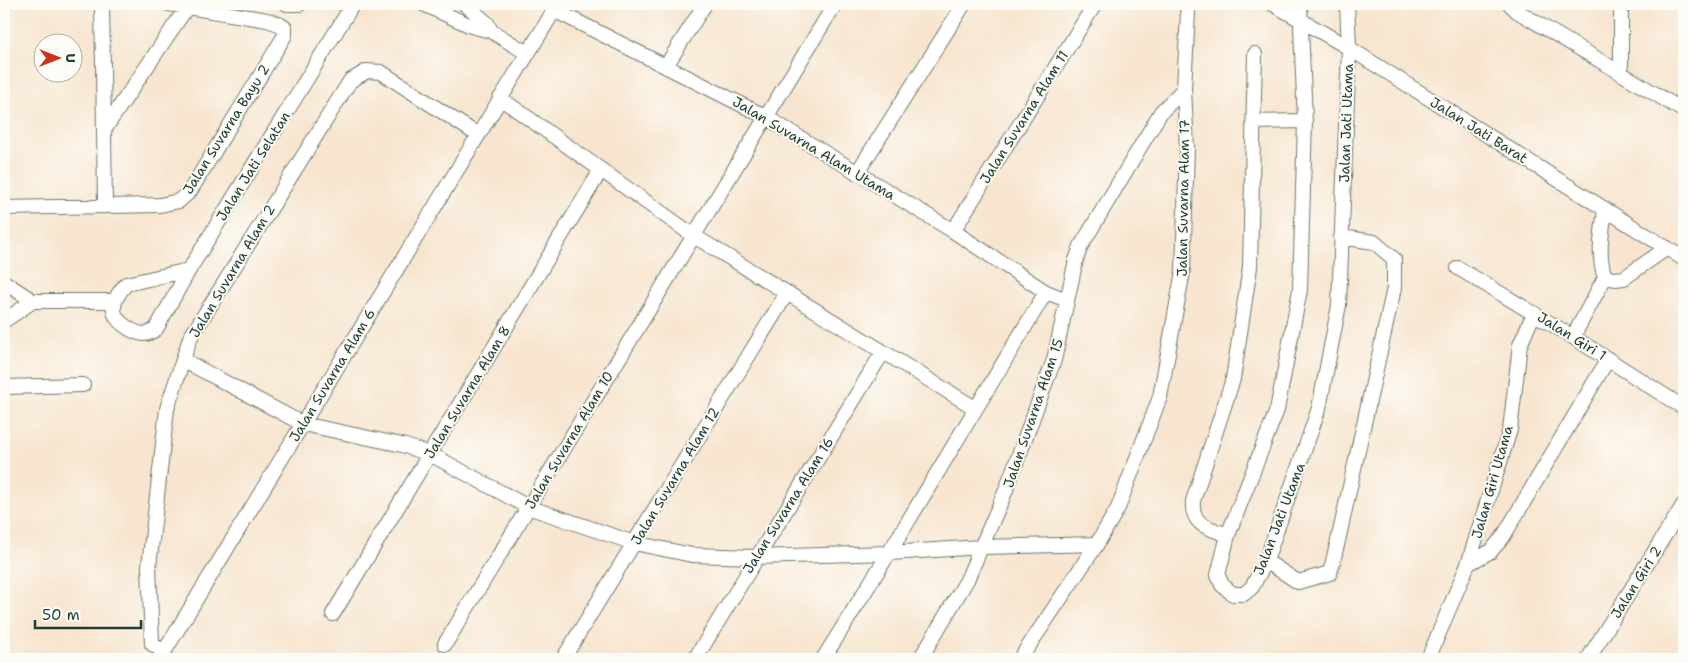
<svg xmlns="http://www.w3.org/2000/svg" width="1688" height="663" font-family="'Shantell Sans',sans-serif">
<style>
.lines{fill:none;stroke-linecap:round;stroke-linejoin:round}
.street-casing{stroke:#6b786a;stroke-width:16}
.street{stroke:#fff;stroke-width:14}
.labels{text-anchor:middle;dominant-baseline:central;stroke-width:4;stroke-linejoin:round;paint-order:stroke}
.street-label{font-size:14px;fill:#1f3d34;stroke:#fdfcf7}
</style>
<rect width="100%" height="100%" fill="#fdfcf7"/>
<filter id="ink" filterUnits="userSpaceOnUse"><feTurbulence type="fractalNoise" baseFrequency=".02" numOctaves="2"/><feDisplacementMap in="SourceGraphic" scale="10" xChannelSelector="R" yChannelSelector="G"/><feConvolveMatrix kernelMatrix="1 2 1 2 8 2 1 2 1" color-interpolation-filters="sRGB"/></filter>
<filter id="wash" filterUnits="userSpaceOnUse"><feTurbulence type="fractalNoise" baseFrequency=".0096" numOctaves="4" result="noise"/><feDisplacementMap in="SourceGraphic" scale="20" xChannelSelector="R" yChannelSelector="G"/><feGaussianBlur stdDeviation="1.12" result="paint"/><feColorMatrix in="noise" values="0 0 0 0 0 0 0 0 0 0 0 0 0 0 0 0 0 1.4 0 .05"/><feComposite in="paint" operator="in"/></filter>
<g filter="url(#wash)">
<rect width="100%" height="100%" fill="#f7e5cf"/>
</g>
<g filter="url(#ink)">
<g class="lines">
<g class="street-casing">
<path id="street" d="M102,4L104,130
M287,4H300
M423,4L471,26L491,31L527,53
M465,4L487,23L491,31
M1273,4L1349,48L1684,259
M1300,4L1305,121L1300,290L1277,410L1228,535L1218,575L1222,585L1233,594H1244L1252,587L1266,561L1319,408L1339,305L1349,48L1347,4
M1510,4L1517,11L1684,111
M1621,4V73
M554,10L766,117L953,231L1046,292L1067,300
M666,66L705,4
M500,98L694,236L975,408
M1253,122L1305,121
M478,135L381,72L367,71L350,81L190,338L167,409L149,566L152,644L164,652L558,4
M857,173L964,4
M105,206L104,130L187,7
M4,208L160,205L179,201L190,191L285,35V28L279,24L267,20L169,4
M1605,210C1602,232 1597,256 1605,277L1615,279L1624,278L1667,248
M953,231L1095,4
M1458,268L1573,337L1684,408
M189,270L126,284C120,291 113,300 114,310C115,322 133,333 144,334C149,334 152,332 156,329L189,270L353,4
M4,282L33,301H115
M4,321L33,301
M1573,337L1605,277
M183,360L303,424L402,445L430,454L528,507L634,543L692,555L756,557L889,553L981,547L1097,544
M4,387L83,385
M1228,535C1209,528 1191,526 1193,501L1233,379L1250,267L1255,54
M1266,561L1298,582L1330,573L1338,541L1394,288V259L1374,242L1341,237
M1468,564L1491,551L1503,537L1608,359
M333,614L601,170
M445,644L835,4
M563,659L787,293
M695,659L883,352
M823,659L889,553L1046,292
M920,659L967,580L1006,490L1054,360L1076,260L1081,246L1161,112L1184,89
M1020,659L1097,544L1118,508L1160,397L1183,271L1187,148L1184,89L1188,12L1186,4
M1428,659L1468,564L1510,430L1520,345L1534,313
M1588,659L1684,504"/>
</g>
<use href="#street" class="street"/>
</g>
</g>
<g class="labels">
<g class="street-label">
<text transform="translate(1024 117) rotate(-58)">Jalan Suvarna Alam 11</text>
<text transform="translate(1346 123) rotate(-88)">Jalan Jati Utama</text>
<text transform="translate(226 129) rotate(-58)">Jalan Suvarna Bayu 2</text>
<text transform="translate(1479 130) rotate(32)">Jalan Jati Barat</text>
<text transform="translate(814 148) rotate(31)">Jalan Suvarna Alam Utama</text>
<text transform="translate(253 166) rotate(-58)">Jalan Jati Selatan</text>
<text transform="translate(1183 198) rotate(-89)">Jalan Suvarna Alam 17</text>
<text transform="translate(232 271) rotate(-59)">Jalan Suvarna Alam 2</text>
<text transform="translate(1572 336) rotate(32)">Jalan Giri 1</text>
<text transform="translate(332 375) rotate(-59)">Jalan Suvarna Alam 6</text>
<text transform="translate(467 392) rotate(-59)">Jalan Suvarna Alam 8</text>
<text transform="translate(1033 413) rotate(-71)">Jalan Suvarna Alam 15</text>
<text transform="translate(569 440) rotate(-59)">Jalan Suvarna Alam 10</text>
<text transform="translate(675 476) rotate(-59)">Jalan Suvarna Alam 12</text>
<text transform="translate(1492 482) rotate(-74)">Jalan Giri Utama</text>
<text transform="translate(788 505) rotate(-58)">Jalan Suvarna Alam 16</text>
<text transform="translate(1279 519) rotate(-69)">Jalan Jati Utama</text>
<text transform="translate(1636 582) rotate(-58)">Jalan Giri 2</text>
</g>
</g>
<rect width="1688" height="663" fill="none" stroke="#fdfcf7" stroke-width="20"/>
<g transform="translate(58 58) rotate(90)"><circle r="24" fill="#fdfcf7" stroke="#a4b0a9"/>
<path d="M0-4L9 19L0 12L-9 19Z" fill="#c8321e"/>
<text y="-8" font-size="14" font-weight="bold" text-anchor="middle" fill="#1f3d34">U</text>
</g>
<path d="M35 620v8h106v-8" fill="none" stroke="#1f3d34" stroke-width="2.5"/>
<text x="42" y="620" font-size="15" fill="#1f3d34" stroke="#fdfcf7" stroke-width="4" paint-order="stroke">50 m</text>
</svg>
